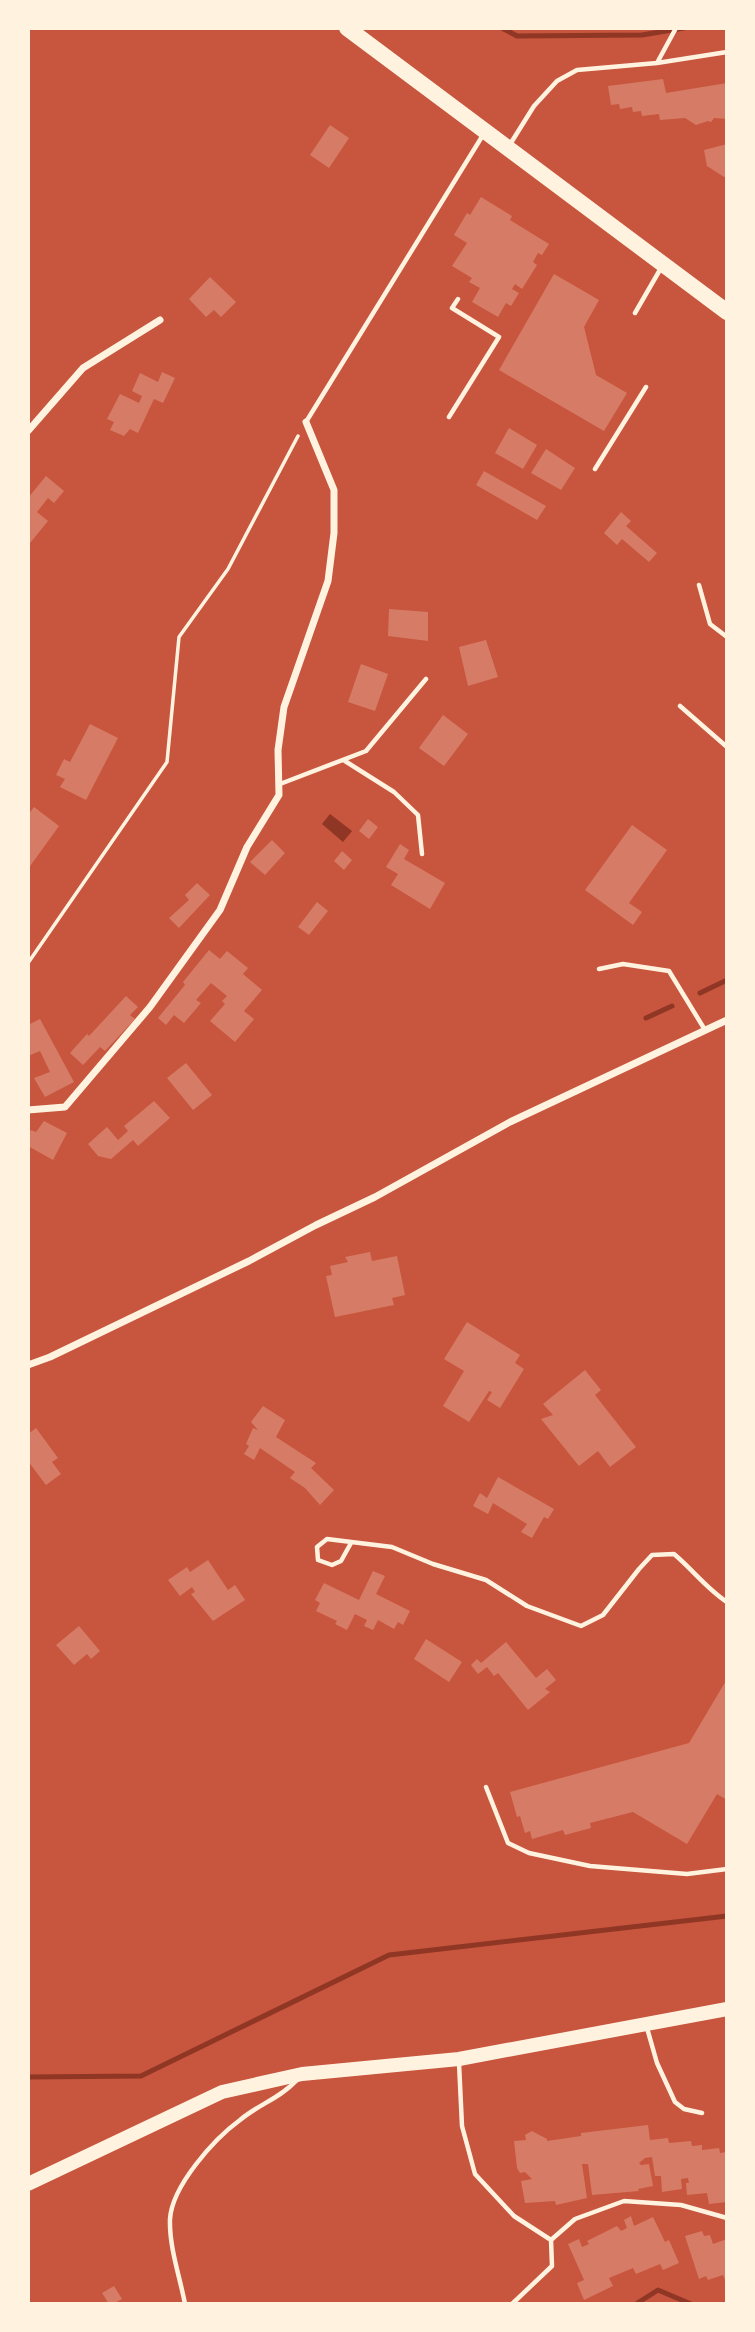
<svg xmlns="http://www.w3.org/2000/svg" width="755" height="2332" font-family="'Titillium Web',sans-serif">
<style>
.water{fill:#8f3625}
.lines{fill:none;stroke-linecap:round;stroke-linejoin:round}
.stream{stroke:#8f3625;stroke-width:5}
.building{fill:#d67c66}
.path{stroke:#fff3e0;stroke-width:3.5}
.service{stroke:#fff3e0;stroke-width:4.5}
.minor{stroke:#fff3e0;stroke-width:7}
.secondary{stroke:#fff3e0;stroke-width:14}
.primary{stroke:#fff3e0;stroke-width:16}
</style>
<rect width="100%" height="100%" fill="#c8553d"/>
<path class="water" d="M330,814L352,831L343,842L322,824Z"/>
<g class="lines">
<path class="stream" d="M502,28L517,36L642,35L684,28
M700,993L727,980
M646,1018L672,1006
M28,2077L141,2076L389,1955L727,1916
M636,2304L658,2290L691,2304"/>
</g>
<path class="building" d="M663,79L666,93L727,83V119L714,118L711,122L708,121L696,125L685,118L660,120L659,114L642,116L641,111L633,112L632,107L620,109L619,104L611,105L608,86Z
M330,125L349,138L329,168L310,155Z
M727,144V176L724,177L707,166L704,150Z
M481,197L512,216L510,220L549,244L542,255L538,253L533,262L537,265L522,289L515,284L512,289L519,293L511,306L506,303L498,317L472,302L480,288L469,282L472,278L452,266L467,243L454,235L467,213L470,215Z
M554,274L599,300L584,327L596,375L627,393L604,431L499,370Z
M210,277L236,302L221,317L214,310L206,317L189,299Z
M162,372L175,378L163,403L154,399L138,433L130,429L124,436L110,430L114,422L107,419L120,394L139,403L142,396L132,391L140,373L158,382Z
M509,428L537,445L523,469L495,453Z
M546,449L575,468L561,490L531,473Z
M484,471L546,506L537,520L476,485Z
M46,476L64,491L54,503L48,498L37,512L48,521L30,543L28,541V498Z
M621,512L631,521L626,526L657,553L649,562L622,539L617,545L604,533Z
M389,609L428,612V641L388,636Z
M486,640L498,677L468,686L459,647Z
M361,664L388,674L375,711L348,702Z
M443,715L468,734L444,766L419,748Z
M90,724L118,738L86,800L60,787L65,779L56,775L64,759L70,762Z
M34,807L59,826L28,869V815Z
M368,819L378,827L369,839L359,831Z
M632,825L667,850L629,903L642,912L633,925L585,890Z
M272,840L285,853L265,875L250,862Z
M400,844L409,850L404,859L445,883L430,909L391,885L398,874L386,867Z
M342,851L352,860L344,870L334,861Z
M197,883L210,895L179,928L169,918L189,900L185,895Z
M317,902L328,911L309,935L298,927Z
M209,950L220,959L227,951L248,968L243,974L262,990L244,1011L254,1019L235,1042L210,1021L225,1004L222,1001L227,996L211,983L196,1000L201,1003L184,1023L174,1015L166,1025L158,1018L185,985L183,982Z
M126,996L138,1007L130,1015L135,1019L105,1051L100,1047L83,1065L70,1053L87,1034L89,1036Z
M40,1019L74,1082L45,1097L34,1078L50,1072L40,1051L28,1056V1025Z
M186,1063L212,1095L193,1110L167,1078Z
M154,1101L170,1118L138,1146L133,1140L111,1159L98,1156L88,1144L107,1127L118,1140L128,1131L124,1126Z
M44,1121L67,1133L53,1160L28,1146V1134L31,1130L36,1132Z
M370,1252L372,1261L397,1256L405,1295L392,1298L394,1305L335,1317L326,1276L332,1275L330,1266L348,1262L345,1257Z
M467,1322L520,1355L515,1363L524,1369L500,1408L487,1400L492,1392L489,1391L469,1422L443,1406L464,1371L444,1359Z
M585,1370L601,1390L595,1395L636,1447L610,1467L598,1451L579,1466L541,1419L553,1415L543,1404Z
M263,1406L285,1420L276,1437L316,1463L311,1468L334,1490L320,1505L305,1488L290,1478L295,1472L260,1448L254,1460L244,1454L249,1446L246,1444L253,1428L258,1430L251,1422Z
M36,1428L58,1458L52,1462L61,1474L46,1485L28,1461V1434Z
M498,1477L554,1509L548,1519L544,1517L532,1538L521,1532L527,1524L493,1503L488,1514L473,1506L480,1493L487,1498Z
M208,1560L228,1590L235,1585L245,1600L213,1621L191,1594L195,1592L192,1587L180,1596L168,1580L187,1567L190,1572Z
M373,1571L385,1576L376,1594L410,1611L403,1625L398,1622L394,1629L378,1620L373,1630L364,1626L367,1620L355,1614L347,1630L335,1624L337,1621L316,1611L320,1603L315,1600L324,1583L359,1600Z
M79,1626L100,1651L91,1659L87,1654L74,1665L56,1645Z
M426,1639L462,1662L449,1682L414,1659Z
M506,1642L536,1678L547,1669L556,1680L545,1689L550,1692L528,1710L498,1673L494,1676L487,1667L478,1674L471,1665L477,1659L481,1663Z
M727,1679V1800L717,1794L687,1844L633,1812L590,1823L591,1828L565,1835L563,1830L532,1839L530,1831L525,1833L520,1816L517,1817L510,1792L689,1743Z
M648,2125L650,2140L668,2138L669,2143L691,2141L692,2146L702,2145V2150L719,2148L720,2153L726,2152L727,2202L709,2204L707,2193L687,2195L686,2183H689L688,2178L681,2179L682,2189L662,2192L661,2176H655L652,2157L645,2158L639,2163L641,2165L649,2164L653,2186L638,2189L639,2191L592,2195L588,2164H582L587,2198L556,2205L555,2201L525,2203L521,2181L532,2179L525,2172L520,2173L517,2168L514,2141L526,2140L525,2135L532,2131L547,2139V2141L581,2136V2133Z
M631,2216L634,2226L653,2217L665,2242L669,2240L679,2263L663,2270L660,2264L636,2274L633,2268L609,2278L613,2286L584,2300L577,2283L584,2280L568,2244L579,2239L582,2247L589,2244L587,2241L617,2226L621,2231L627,2228L624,2220Z
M702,2231L704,2236L710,2235L713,2244L727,2239V2285L723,2275L708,2280L706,2276L699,2279L685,2236Z
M114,2286L122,2299L113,2304H109L102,2293Z"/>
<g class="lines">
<path class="path" d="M28,963L167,762L179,637L228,569L298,436"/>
<path class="service" d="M657,63L676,28
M509,146L534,106L557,81L577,70L657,63L727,52
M635,313L661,268
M449,417L499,337L452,308L458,299
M306,422L483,135
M595,469L646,387
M699,585L710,624L727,637
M680,706L727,747
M345,761L394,792L418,815L422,854
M280,784L366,751L426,679
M599,969L623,964L669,971L705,1030
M351,1543L341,1561L332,1565L318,1560L317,1547L327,1539L392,1547L433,1564L486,1580L527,1606L581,1626L603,1615L639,1569L652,1555L674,1554C693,1570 707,1589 727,1602
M486,1787L508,1843L529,1853L590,1866L687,1874L727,1869
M647,2028L657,2063L675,2102L684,2109L702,2113
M459,2063L462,2126L475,2174L514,2216L551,2240L575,2219L624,2201L681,2205L727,2218
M185,2304C180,2277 169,2247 170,2219C172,2186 214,2139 240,2120C259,2104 279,2099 297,2080
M512,2304L552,2266L551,2240"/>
<path class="minor" d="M28,431L83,368L160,320
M28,1110L65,1107L150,1007L220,910L247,847L279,795L278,750L284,707L328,581L334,533V490L306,422
M28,1365L50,1357L249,1261L316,1225L375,1197L510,1122L727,1020"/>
<path class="secondary" d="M28,2184L222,2092L302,2074L459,2059L727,2009"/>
<path class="primary" d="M347,28L727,312"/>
</g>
<rect width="755" height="2332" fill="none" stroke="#fff3e0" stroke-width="60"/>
</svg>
